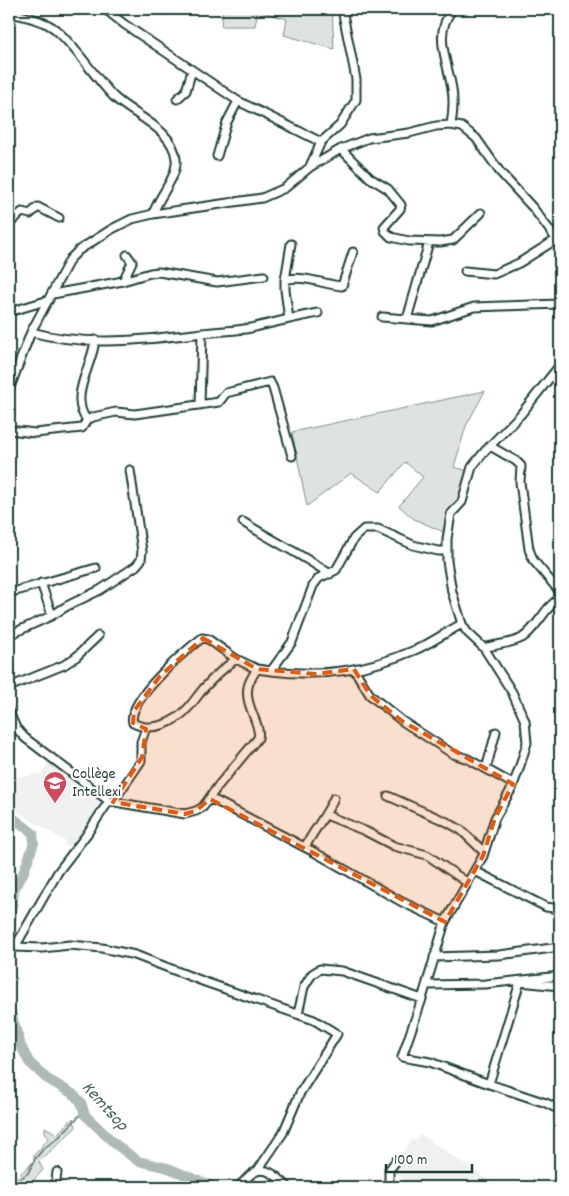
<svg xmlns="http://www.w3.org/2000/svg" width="569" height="1196" font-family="Dekko,sans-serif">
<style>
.built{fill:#eef1f0}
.green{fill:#dee3e2;stroke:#7e908b}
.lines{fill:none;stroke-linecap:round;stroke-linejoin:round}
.stream{stroke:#758883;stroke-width:2}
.river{stroke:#afbab7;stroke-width:10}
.street-casing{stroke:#1f3d34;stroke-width:11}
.street{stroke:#fff;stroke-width:7}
.marked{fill:#e8590c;fill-opacity:0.2;stroke:#e8590c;stroke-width:4;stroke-dasharray:10 6;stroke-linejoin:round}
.labels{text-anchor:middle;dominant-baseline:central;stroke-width:4.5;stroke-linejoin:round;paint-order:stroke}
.poi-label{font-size:16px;fill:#1f3d34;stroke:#fff;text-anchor:start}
.water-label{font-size:18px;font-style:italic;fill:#4a625b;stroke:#fff}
</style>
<rect width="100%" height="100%" fill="#fff"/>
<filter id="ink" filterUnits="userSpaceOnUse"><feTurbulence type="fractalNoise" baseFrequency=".02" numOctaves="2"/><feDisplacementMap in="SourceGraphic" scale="10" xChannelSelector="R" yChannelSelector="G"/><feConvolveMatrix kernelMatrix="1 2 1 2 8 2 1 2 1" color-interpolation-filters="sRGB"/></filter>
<g filter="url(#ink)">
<path class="built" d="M49,761L66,770L98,796L97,798L103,802L87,831L71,847L64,845L65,841L9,806V778L42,774Z
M420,1134L484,1177L498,1187H416L403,1179L393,1172L401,1161L399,1159L412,1139L415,1141Z"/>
<path class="green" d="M223,9H332L334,49L284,35L287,19L258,11L255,26H221Z
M485,391L466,426L454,467L472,472L462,504L446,533L414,519L399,506L423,477L405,462L380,492L351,473L307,506L292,432Z
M73,1118L76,1127L39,1162L43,1170L31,1183L33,1187H9V1179L10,1178L13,1181L34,1161V1155L49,1138L45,1132V1127L57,1134Z"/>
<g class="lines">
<path class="stream" d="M9,1187L28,1173L35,1159L44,1148L57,1139L84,1111"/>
<path class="river" d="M9,815L33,833L34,843L23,874L14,889L10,933L9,937
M9,1006L21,1046L29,1062L46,1078L73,1094L81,1102L85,1115L114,1143L138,1161L168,1168L214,1187"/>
<g class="street-casing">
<path id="street" d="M105,9L124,24L238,101L321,142
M9,13C22,15 45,21 55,29C77,48 93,75 113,96C132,115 173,128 176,159C178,177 158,197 153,214
M177,99L186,91L192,70
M451,125C453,113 454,101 452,89C448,62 432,33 453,9
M341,149L370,178L388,189L401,205L400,209L384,227L385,231L391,237L409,241L440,242L453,240L481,213
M217,156L227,122L238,101
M310,166L321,142L340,125L356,100V79L342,9
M9,224L22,212L30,214L38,207L59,218
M465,271L494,274L519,263L557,239
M285,280L291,244
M123,281L150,273L159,272L217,282L264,276
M53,294L123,281L132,262L127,255
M9,312L49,300
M382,317L432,321L474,307L560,304
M289,319L285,290V280C301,274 326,285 342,286L353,252
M407,319L429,242
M31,332C86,347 146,340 202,333C218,331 235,331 251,328C273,323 295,317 318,313
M560,365L521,414L485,451L472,467L462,502L451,514L447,539V561L452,592L462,624L467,632L484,648L512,692L525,721L527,743L519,769L512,788L495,818L483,856L445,922L422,999L402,1057L430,1062L489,1084L546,1103L560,1110
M9,390L31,332L70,259L79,250L112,229L132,219L153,214L262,198L285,188L310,167L341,149L369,138L409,133L436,126L451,125L462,127L476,138L500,172L533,208L560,244
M200,405L202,333
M87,420C68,397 93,365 95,340
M9,430L35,433L82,428L87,420L93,417L116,412L135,414L219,402L226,393L270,382L273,388L292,456
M490,446L516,461L521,466L520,482L529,549L533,560L560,592
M243,522C272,540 302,555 330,574
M41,583L52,615
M9,593L96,568
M9,635L51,616L67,606L100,590L136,566L141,560L142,551L130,470
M484,648C496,644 511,644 522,638C538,628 544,607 560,598
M236,659C225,667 214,677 204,688C199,694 194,701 189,707C175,723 152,733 133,723C126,701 185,651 202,638L208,639L236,659L257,669
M354,669L370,695L402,721L453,754L468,759L513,784
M271,671C323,677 366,671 415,650C431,643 446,632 462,624
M9,687L64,665L76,657L98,636
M9,712L16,728L25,738L109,801L185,814L196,811L203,807L218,786L258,738C262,726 244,705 248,687C249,681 253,675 257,669L271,671L292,642L313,586L319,578L336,570L354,538L364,529H378L413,545L438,551H447
M486,769L496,732
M388,796L447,822L461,830L484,852
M209,800L216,801L314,852L402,902L445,922
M113,802L141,761V742L146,728
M326,815L365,831L394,846L427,855L468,883
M305,847C314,830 326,816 334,798
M475,871L546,907L560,909
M9,947H15L58,872L87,834L109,801
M15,947L42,948L70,945L102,948L135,955L205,982L314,1020L337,1034L300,1093L283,1133L258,1170
M434,957L499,955L560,947
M427,985L485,984L560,976
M298,1014L304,987L312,974L320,969L342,971L422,999
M489,1084L520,982L560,986
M55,1187L57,1172
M238,1187C243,1183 248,1176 253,1173C266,1164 280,1179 288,1187
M389,1187V1170L396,1161"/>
</g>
<use href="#street" class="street"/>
</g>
</g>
<path class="marked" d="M203,638L257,669L316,674L354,669L370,695L402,721L513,784L495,818L483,856L445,922L210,799L196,811L185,814L113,802L142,757L146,729L133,723L134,711L160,676Z"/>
<defs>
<g id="school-pin" transform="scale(1.25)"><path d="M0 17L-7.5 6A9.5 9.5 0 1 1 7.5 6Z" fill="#d1495b" stroke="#fff"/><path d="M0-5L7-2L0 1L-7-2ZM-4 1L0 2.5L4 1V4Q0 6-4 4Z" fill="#fff"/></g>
</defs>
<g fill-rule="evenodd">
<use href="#school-pin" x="55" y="783"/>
</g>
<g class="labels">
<g class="poi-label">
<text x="72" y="774">Collège<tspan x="72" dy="18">Intellexi</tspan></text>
</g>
<g class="water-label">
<text transform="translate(104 1107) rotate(48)">Kemtsop</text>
</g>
</g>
<rect width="569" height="1196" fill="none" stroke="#fff" stroke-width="30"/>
<rect x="15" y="15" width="539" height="1166" fill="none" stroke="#1f3d34" stroke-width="2" filter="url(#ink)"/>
<path d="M386 1164v8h86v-8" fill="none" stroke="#1f3d34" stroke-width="2.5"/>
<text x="394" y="1164" font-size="15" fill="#1f3d34" stroke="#ffffff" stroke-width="4" paint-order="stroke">100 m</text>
</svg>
